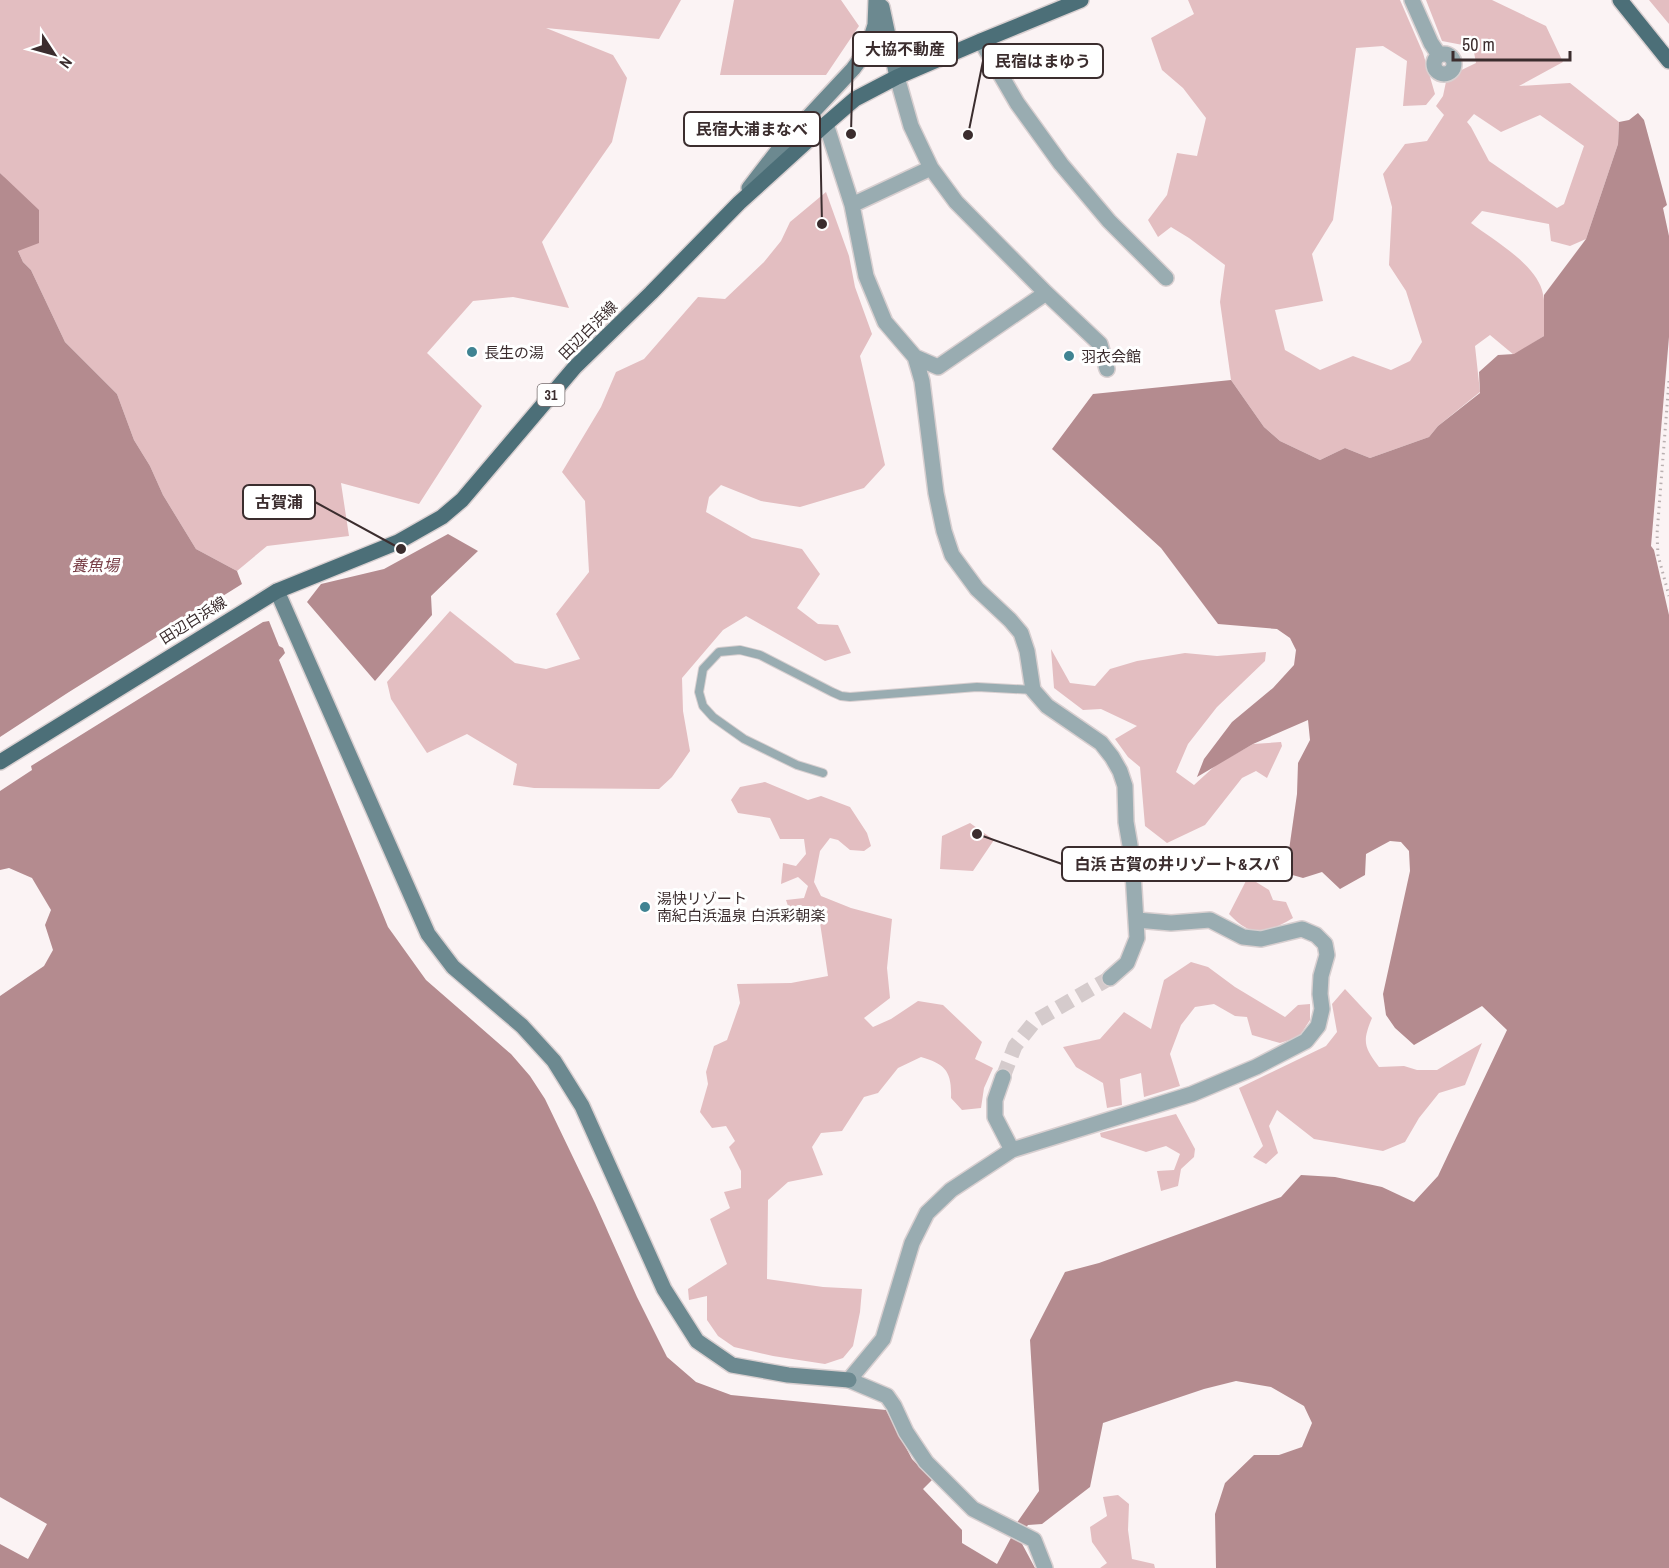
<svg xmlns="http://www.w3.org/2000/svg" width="1669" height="1568" font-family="'Archivo Narrow','Noto Sans JP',sans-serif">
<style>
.green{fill:#e3bec1;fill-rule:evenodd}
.water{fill:#b48b8f}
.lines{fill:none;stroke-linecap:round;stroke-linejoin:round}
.street-tunnel{stroke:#d5cbcc;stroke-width:15;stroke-dasharray:15 8;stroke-linecap:butt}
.lane-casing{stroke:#d8cfd0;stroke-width:10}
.street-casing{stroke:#d8cfd0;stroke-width:18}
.secondary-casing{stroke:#d8cfd0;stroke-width:18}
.primary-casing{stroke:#d8cfd0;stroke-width:18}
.path{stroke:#bab0b1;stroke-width:3;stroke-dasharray:1.5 4.5;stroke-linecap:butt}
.lane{stroke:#99acb1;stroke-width:8}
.street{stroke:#99acb1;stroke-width:15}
.secondary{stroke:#6c8990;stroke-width:15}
.primary{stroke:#4c6f78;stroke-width:15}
.poi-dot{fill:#3f8392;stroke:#fff;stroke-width:2}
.labels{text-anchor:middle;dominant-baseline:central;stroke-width:6;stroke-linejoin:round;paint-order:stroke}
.shield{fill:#fff;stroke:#766c6d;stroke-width:1.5}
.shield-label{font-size:14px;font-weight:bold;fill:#3b2d2e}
.street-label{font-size:15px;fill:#3b2d2e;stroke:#fff}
.poi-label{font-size:15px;fill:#3b2d2e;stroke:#fff;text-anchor:start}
.water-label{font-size:16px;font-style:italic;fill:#773d45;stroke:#fff}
.leader{fill:none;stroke:#3b2d2e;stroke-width:2}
.callout-dot{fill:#3b2d2e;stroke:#fff;stroke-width:2}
.callout{fill:#fff;stroke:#3b2d2e;stroke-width:2}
.callout-label{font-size:16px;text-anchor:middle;font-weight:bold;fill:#3b2d2e}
</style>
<rect width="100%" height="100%" fill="#fbf3f4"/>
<path class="green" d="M0,0H681L659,39L546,28L613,55L627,78L612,142L542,242L569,308L513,297L473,301L427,353L482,406L419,504L341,483L349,536L267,546L237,571L196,549L163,495L150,466L134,440L117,394L65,342L31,270L23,262L18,251L4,177L0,173Z
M734,0H841L859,26L826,75H720Z
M1188,0H1400L1423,53L1435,94L1426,105L1403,106L1407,61L1383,46L1356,48L1333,220L1312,254L1323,301L1275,310L1285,350L1320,370L1353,356L1391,370L1410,361L1422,342L1406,291L1389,265L1392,207L1383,174L1405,144L1427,141L1444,115L1436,106L1443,96L1447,77L1476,63L1473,47L1442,41L1426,0H1492L1546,26L1563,62L1519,86L1570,83L1619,122L1618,144L1586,239L1570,246L1551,241L1549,224L1482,211L1471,223C1493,240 1538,265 1543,294C1546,307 1544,323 1544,336L1514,355L1490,335L1475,346L1480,392L1438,426L1429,437L1370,458L1345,448L1320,460L1280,441L1264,427L1231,380L1220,302L1225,265L1189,238L1171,227L1158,237L1148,220L1167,195L1177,153L1197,156L1206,118L1183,88L1162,70L1151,38L1194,14ZM1474,114L1501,132L1540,115L1584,146L1564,204L1557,208L1489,161L1471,127L1467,122Z
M1649,0H1669V24Z
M826,192L849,256L855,287L872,334L860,356L885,465L864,488L800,507L761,501L721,485L709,497L706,512L752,538L802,549L820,574L797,608L818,624L838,625L851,653L825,661L746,616L723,630L682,678L683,711L690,751L672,777L659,789L534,788L513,785L517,764L467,734L427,753L391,699L387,682L450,611L515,663L546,669L580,659L556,614L589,572L585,501L562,472L601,407L616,372L644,359L698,297L725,299L764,262L781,241L790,222Z
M1051,649L1070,683L1095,686L1110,669L1137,661L1185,653L1217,656L1266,652L1265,661L1217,707L1188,744L1176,772L1194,785L1216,765L1253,744L1281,742L1282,746L1267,778L1256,771L1242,778L1205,825L1167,843L1145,826L1140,767L1128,757L1115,739L1137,726L1101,709L1083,710L1054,688Z
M765,782L808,800L821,796L850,807L867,833L871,846L864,851L850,850L838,840L830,838L820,851L814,882L821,896L851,908L892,919L887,968L890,998L864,1018L873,1027L891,1019L918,1001L943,1005L982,1042L975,1059L993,1068L984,1088L981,1108L962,1110L951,1098C952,1071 945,1064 921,1057L898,1068L878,1093L864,1097L842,1131L821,1133L812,1147L823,1175L788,1182L768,1200L767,1279L823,1287L862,1289L860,1312L853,1346L843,1358L825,1364L773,1356L734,1347L718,1336L707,1320V1296L689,1300L688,1289L727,1264L710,1219L730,1208L724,1192L741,1188V1171L729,1147L735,1141L726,1126L712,1128L700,1112L708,1084L706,1072L714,1046L727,1040L740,1003L737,984L791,983L828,976L820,923L792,918L786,900L804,898L808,886L798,877L781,884L783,863L796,866L806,854L804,839H780L770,818L738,813L731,800L740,787Z
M970,823L994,840L973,871L940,869L942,836Z
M1248,877L1269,890L1273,900L1286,902L1293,918C1265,934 1253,939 1229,914Z
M1191,962L1208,967L1235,987L1285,1017L1298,1005L1310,1004V1020L1299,1037L1280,1043L1252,1035L1247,1017L1235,1016L1214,1004L1195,1007L1181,1025L1170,1054L1180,1086L1144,1097L1141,1073L1120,1079L1122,1105L1107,1108L1103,1083L1076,1067L1063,1047L1100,1039L1124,1012L1151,1029L1164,980Z
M1345,989L1372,1018C1362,1042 1364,1047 1379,1067L1404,1066L1417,1070H1437L1482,1043L1465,1085L1439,1093L1419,1118L1405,1142L1383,1151L1314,1139L1277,1110L1269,1126L1278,1153L1266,1164L1253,1157L1263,1146L1239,1088L1326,1046L1337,1032L1332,1004Z
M1176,1114L1195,1149L1194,1157L1181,1169L1178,1186L1161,1191L1157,1171L1174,1170L1180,1154L1166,1146L1146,1152L1101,1137L1100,1133Z
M1118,1495L1129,1504L1128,1530L1132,1559L1154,1564L1155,1568H1100L1107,1563L1092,1542L1090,1527L1107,1516L1103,1497Z"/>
<path class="water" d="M1638,113L1644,120L1667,205L1663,208L1669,236V337L1651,546L1654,550L1669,615V1568H1216L1215,1514L1225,1483L1254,1455H1279L1302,1447L1312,1423L1304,1406L1271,1387L1236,1381L1204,1389L1103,1423L1090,1487L1042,1524L1028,1525L1025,1529L1016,1524L1039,1491L1030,1340L1065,1272L1099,1263L1281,1197L1301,1175L1335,1177L1382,1187L1414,1202L1438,1176L1507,1030L1482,1006L1414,1045L1395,1028L1386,1015L1383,994L1410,871L1409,851L1401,842L1390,841L1366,854L1365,875L1340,889L1322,872L1303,878L1289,874L1288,857L1297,794L1298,763L1310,740L1308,720L1253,744L1197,777L1204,759L1232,722L1273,688L1294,665L1296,650L1290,638L1277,629L1218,624L1161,548L1052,449L1093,394L1231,380L1264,427L1280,441L1320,460L1345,448L1370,458L1429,437L1438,426L1480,393L1479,372L1498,355L1514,354L1544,336V295L1586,239L1618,144L1619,122L1629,120Z
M0,173L39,210V243L18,251L23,262L31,270L65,342L117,394L134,440L150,466L163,495L196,549L237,571L242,584L69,692L0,737Z
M448,534L478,551L431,596L432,615L375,681L307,602L321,584L384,569Z
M269,621L279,646L283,648L285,653L279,660L388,927L426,980L511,1054L530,1076L545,1099L595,1203L637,1297L667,1357L696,1382L731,1395L886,1410L912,1459L932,1480L923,1489L962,1530V1543L997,1564L1012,1536L1020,1540L1035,1568H0V1544L28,1559L47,1524L0,1497V996L44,966L53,950L45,925L51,910L32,878L9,868L0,870V791L32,770L31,766L263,622Z"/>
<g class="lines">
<path class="street-tunnel" d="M1003,1077L1015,1046L1035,1021L1110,978"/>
<g class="lane-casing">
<path id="lane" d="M823,773L797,765L744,739L713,717L703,706L699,692L703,669L719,652L740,650L760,655L832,692L841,696L850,697L977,687L1033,690"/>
</g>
<g class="street-casing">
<path id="street" d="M1412,0L1431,43L1439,55
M981,41L1017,103L1061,164L1109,221L1166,278
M1434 64a10 10 0 1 1 20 0a10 10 0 1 1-20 0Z
M897,77L911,126L931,168L956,202L1046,293L1100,344L1107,369
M826,124L852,205L866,276L885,322L915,357L938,367L1046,293
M852,205L931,168
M915,357L922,381L936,493L944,531L952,555L977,589L1010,620L1021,633L1027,651L1033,690L1047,706L1101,743L1112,757L1120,771L1125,786L1126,822L1132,857L1137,938L1127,963L1110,978
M1003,1077L995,1100V1117L1012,1150
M1045,1568L1034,1540L973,1509L926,1462L906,1432L894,1406L887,1396L849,1380L883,1339L912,1243L927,1213L951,1190L1012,1150L1192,1094L1256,1067L1306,1041L1318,1026L1322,1009L1320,994L1321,976L1327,955L1325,944L1316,935L1302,929L1261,939L1243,937L1210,920L1171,923L1137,920"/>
</g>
<g class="secondary-casing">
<path id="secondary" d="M882,7L897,77
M749,188L783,144L853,69L867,50L875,25L876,0
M277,591L428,934L453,967L522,1026L554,1061L582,1106L664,1289L697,1341L732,1365L788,1375L849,1380"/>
</g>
<g class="primary-casing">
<path id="primary" d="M1620,0L1669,61
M0,762L277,591L398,542L442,517L462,500L575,367L651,293L739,203L826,124L855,99L897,77L981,41L1081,0"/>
</g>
<path class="path" d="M1669,381L1657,534L1658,555L1669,596"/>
<use href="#lane" class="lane"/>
<use href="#street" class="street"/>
<use href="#secondary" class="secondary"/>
<use href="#primary" class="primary"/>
</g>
<g class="poi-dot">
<circle cx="472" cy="352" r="6"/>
<circle cx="1069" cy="356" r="6"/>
<circle cx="645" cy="907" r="6"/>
</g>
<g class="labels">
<rect class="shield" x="537.5" y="384" width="27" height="22" rx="4.5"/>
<g class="shield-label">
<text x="551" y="395">31</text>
</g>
<g class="street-label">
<text transform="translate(588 330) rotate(-45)">田辺白浜線</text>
<text transform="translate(193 620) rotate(-32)">田辺白浜線</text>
</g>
<g class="poi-label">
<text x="484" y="352">長生の湯</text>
<text x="1081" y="356">羽衣会館</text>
<text x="657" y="898">湯快リゾート<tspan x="657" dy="17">南紀白浜温泉 白浜彩朝楽</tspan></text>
</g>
<g class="water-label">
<text x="95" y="565">養魚場</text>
</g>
</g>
<path class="leader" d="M851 134L853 49M968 135L983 61M822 224L820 129M401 549L315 502M977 834L1062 864"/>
<g class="callout-dot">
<circle cx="851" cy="134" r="6"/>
<circle cx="968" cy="135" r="6"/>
<circle cx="822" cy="224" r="6"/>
<circle cx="401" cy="549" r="6"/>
<circle cx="977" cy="834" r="6"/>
</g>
<g class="callout">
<rect x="853" y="32" width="104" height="34" rx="6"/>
<rect x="983" y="44" width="120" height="34" rx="6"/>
<rect x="684" y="112" width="136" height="34" rx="6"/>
<rect x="243" y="485" width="72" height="34" rx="6"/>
<rect x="1062" y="847" width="230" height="34" rx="6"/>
</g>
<g class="callout-label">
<text x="905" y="55">大協不動産</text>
<text x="1043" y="67">民宿はまゆう</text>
<text x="752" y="135">民宿大浦まなべ</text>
<text x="279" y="508">古賀浦</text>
<text x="1177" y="870">白浜 古賀の井リゾート&amp;スパ</text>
</g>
<g transform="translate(54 54) rotate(126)" stroke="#ffffff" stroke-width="4.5" paint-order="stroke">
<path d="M0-4.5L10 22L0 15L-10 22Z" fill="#3b2d2e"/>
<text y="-9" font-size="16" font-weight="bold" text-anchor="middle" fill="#3b2d2e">N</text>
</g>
<path d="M1453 51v9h117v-9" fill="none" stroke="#3b2d2e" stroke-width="3"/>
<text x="1462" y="51" font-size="18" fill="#3b2d2e" stroke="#ffffff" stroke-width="4.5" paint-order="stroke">50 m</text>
</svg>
